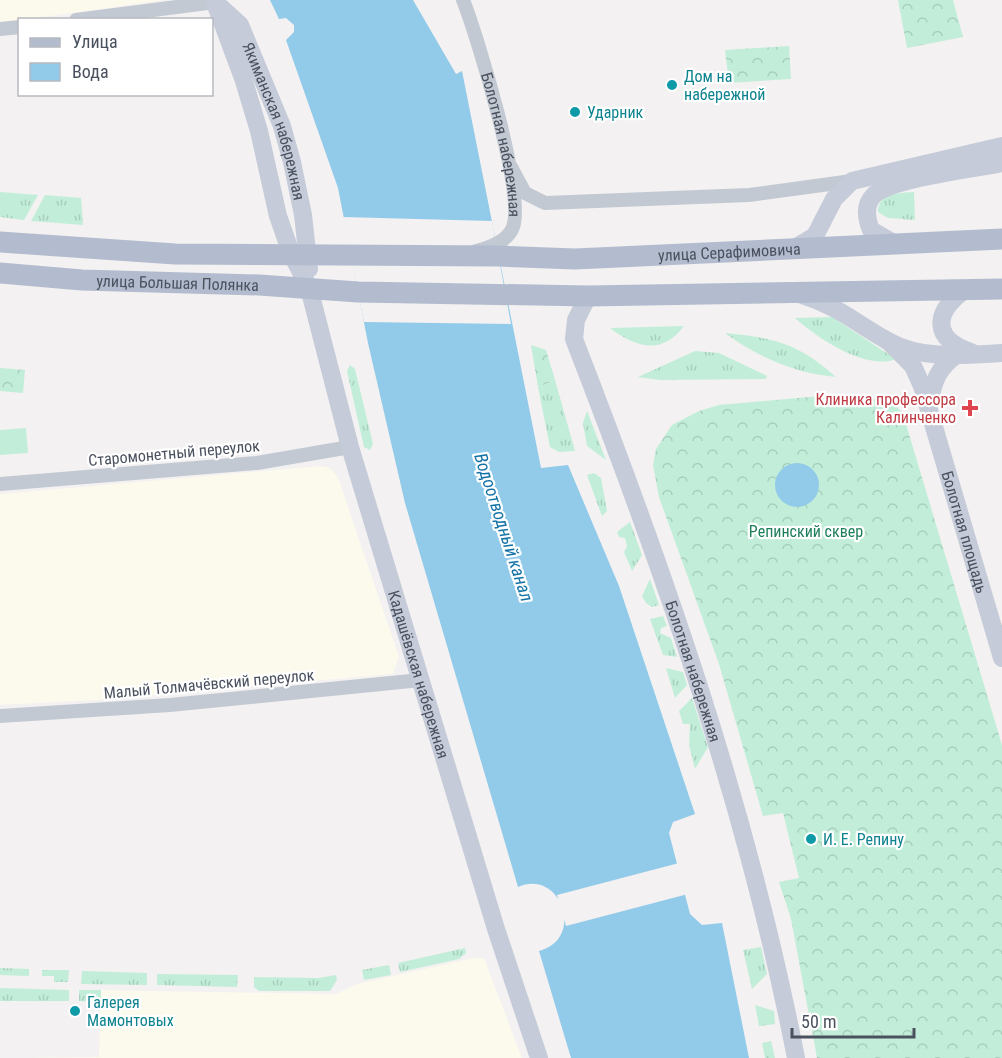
<svg xmlns="http://www.w3.org/2000/svg" width="1002" height="1058" font-family="'Roboto Condensed',sans-serif">
<style>
.commercial{fill:#fcf9ed}
.grass{fill:url(#grass-tufts)}
.forest{fill:url(#forest-crowns)}
.pitch{fill:#c2eed9}
.water{fill:#92cae9}
.pier{fill:#f3f1f1}
.lines{fill:none;stroke-linecap:round;stroke-linejoin:round}
.street{stroke:#c2c9d2;stroke-width:14}
.secondary{stroke:#c5cbd8;stroke-width:18}
.primary{stroke:#b2bcce;stroke-width:21}
.culture-dot{fill:#0f9aa8;stroke:#fff;stroke-width:2}
.health-dot{fill:#e0444e;stroke:#fff;stroke-width:2}
.labels{text-anchor:middle;dominant-baseline:central;stroke-width:4.5;stroke-linejoin:round;paint-order:stroke}
.culture-label{font-size:16px;fill:#0d838f;stroke:#fff;text-anchor:start}
.street-label{font-size:16px;fill:#4a515e;stroke:#fff}
.health-label{font-size:16px;fill:#be3a42;stroke:#fff;text-anchor:end}
.park-label{font-size:16px;fill:#1c7e5a;stroke:#fff}
.water-label{font-size:18px;font-style:italic;fill:#1373a7;stroke:#fff}
</style>
<defs>
<pattern id="grass-tufts" width="24" height="20" patternUnits="userSpaceOnUse" patternTransform="scale(1.5)"><rect width="24" height="20" fill="#c2eed9"/><path d="M3 7l-1-3M5 7V3M7 7l1-3M15 17l-1-3M17 17v-4M19 17l1-3" fill="none" stroke="#a8cebd"/></pattern>
<pattern id="forest-crowns" width="20" height="18" patternUnits="userSpaceOnUse" patternTransform="scale(1.5)"><rect width="20" height="18" fill="#c2eed9"/><path d="M2 6a3 3 0 1 1 6 0M12 15a3 3 0 1 1 6 0" fill="none" stroke="#a8cebd"/></pattern>
</defs>
<rect width="100%" height="100%" fill="#f3f1f1"/>
<path class="commercial" d="M0,0H165L0,23Z
M320,466L330,468L338,477L399,657L393,674L97,700L0,705V494Z
M473,958H484L522,1058H30L99,1057L101,990L336,994L357,984Z"/>
<path class="grass" d="M0,192L38,195L24,220L0,217Z
M914,192L915,220L888,218L878,212C878,193 899,193 914,192Z
M45,195L81,198L83,225L31,221Z
M832,317L894,358L893,360C863,369 816,337 795,318Z
M684,326C662,356 635,347 610,328Z
M725,333C775,338 798,343 836,377C795,373 759,358 725,333Z
M695,351L719,353L767,376L766,379L660,380L638,377Z
M350,365L355,369L373,444L370,450L364,447L347,371Z
M555,380L575,451L559,452L550,447L538,387Z
M587,411L606,460L587,446L583,423Z
M594,473L601,478L607,511L602,516L587,475Z
M630,522L642,555L632,571L624,552L627,546L625,538L619,537L617,532Z
M650,579L659,605L652,607L646,603L642,596Z
M663,616L667,626L661,628L660,633L671,638L677,657L663,655L650,619Z
M666,668L683,672L687,685L675,698Z
M692,698L708,747L695,769L689,745L690,724H683L679,711Z
M761,947L767,974L752,989L743,950Z
M465,948L466,953L459,959L400,972L398,963Z
M389,965L391,975L364,980L362,970Z
M0,968L29,969V976L0,975Z
M42,970H69L68,982H54V976H42Z
M82,971L147,973V985L81,984Z
M157,974L238,975L237,987L157,985Z
M336,975L337,980L330,991H259L254,987V977L318,978Z
M0,988L69,990V1001H0Z
M79,990H101V1002L79,1001Z
M755,1005L774,1011L775,1024L759,1026Z
M771,1041L775,1058H765L762,1043Z"/>
<path class="forest" d="M898,0H953L963,37L907,48Z
M789,46L791,79L729,83L725,50Z
M531,345L546,350L555,380L538,387Z
M0,368L25,370L23,393L0,391Z
M832,395C853,408 884,385 903,414L1002,745V1058H817L791,919L779,882L799,878L783,813L763,816L719,664L659,497L653,465L656,449L672,425L699,411L719,405Z"/>
<path class="pitch" d="M26,428L28,453L0,455V430Z"/>
<path class="water" d="M270,0H413L456,74L462,71L541,468L568,465L619,586L695,814L673,822L669,833L690,914L702,925L722,923L749,1058H571L539,951C586,939 561,868 518,887L405,503L368,343L338,188L286,40L294,32V25L286,18L279,19Z
M775 485a22 22 0 1 1 44 0a22 22 0 1 1-44 0Z"/>
<path class="pier" d="M343,217L492,221L511,324L364,322Z
M679,863L688,894L566,926L557,895Z"/>
<g class="lines">
<g class="street">
<path id="s1" d="M463,0C478,38 525,193 513,227C508,241 489,248 476,251"/>
<path d="M76,20L215,2"/>
<path d="M0,29L20,27"/>
<path d="M511,167L525,193L545,203L749,195L852,181"/>
<path d="M0,484L257,463L350,447"/>
<path d="M0,716L170,705L421,680"/>
</g>
<g class="secondary">
<path id="s2" d="M214,0L243,78L259,131L278,216L291,253L309,288L350,447L496,929L539,1058"/>
<path id="s3" d="M216,3L240,25L282,126L292,162L303,215L309,269"/>
<path d="M897,245L871,230C866,218 864,205 874,195C892,178 975,169 1002,163"/>
<path d="M793,249L815,236L834,199L852,181L1002,146"/>
<path d="M963,291C933,314 933,339 971,352"/>
<path d="M802,295C840,307 855,323 888,341C921,360 965,355 1002,353"/>
<path id="s4" d="M588,296L576,320L574,339C666,576 747,807 796,1058"/>
<path id="s5" d="M889,342L913,366L922,386L1002,658"/>
<path d="M929,405C933,382 938,367 958,354"/>
</g>
<g class="primary">
<path id="s6" d="M0,242L175,254L498,256L575,259L1002,239"/>
<path id="s7" d="M0,273L82,280L259,285L358,292L588,296L1002,289"/>
</g>
</g>
<g class="culture-dot">
<circle cx="672" cy="85" r="6"/>
<circle cx="575" cy="112" r="6"/>
<circle cx="811" cy="839" r="6"/>
<circle cx="75" cy="1011" r="6"/>
</g>
<path class="health-dot" d="M967 399h6v6h6v6h-6v6h-6v-6h-6v-6h6z"/>
<g class="labels">
<g class="culture-label">
<text x="684" y="76">Дом на<tspan x="684" dy="18">набережной</tspan></text>
<text x="587" y="112">Ударник</text>
<text x="823" y="839">И. Е. Репину</text>
<text x="87" y="1002">Галерея<tspan x="87" dy="18">Мамонтовых</tspan></text>
</g>
<g class="street-label">
<text stroke="none"><textPath href="#s3" startOffset="135">Якиманская набережная</textPath></text>
<text stroke="none"><textPath href="#s1" startOffset="150">Болотная набережная</textPath></text>
<text stroke="none"><textPath href="#s6" startOffset="730">улица Серафимовича</textPath></text>
<text stroke="none"><textPath href="#s7" startOffset="178">улица Большая Полянка</textPath></text>
<text transform="translate(174 453) rotate(-5)">Старомонетный переулок</text>
<text stroke="none"><textPath href="#s5" startOffset="208">Болотная площадь</textPath></text>
<text stroke="none"><textPath href="#s4" startOffset="399">Болотная набережная</textPath></text>
<text stroke="none"><textPath href="#s2" startOffset="706">Кадашёвская набережная</textPath></text>
<text transform="translate(209 684) rotate(-5)">Малый Толмачёвский переулок</text>
</g>
<g class="health-label">
<text x="956" y="399">Клиника профессора<tspan x="956" dy="18">Калинченко</tspan></text>
</g>
<g class="park-label">
<text x="806" y="531">Репинский сквер</text>
</g>
<g class="water-label">
<text transform="translate(504 527) rotate(72)">Водоотводный канал</text>
</g>
</g>
<rect x="18" y="18" width="195" height="78" fill="#ffffff" stroke="#b7b9bf" stroke-width="1.5"/>
<rect x="30" y="38" width="30" height="9" fill="#b2bcce" stroke="#b7b9bf" stroke-width="1.5"/>
<text x="72" y="48" font-size="18" fill="#4a515e">Улица</text>
<rect x="30" y="63" width="30" height="18" fill="#92cae9" stroke="#b7b9bf" stroke-width="1.5"/>
<text x="72" y="78" font-size="18" fill="#4a515e">Вода</text>
<path d="M792 1028v9h122v-9" fill="none" stroke="#4a515e" stroke-width="3"/>
<text x="801" y="1028" font-size="18" fill="#4a515e" stroke="#ffffff" stroke-width="4.5" paint-order="stroke">50 m</text>
</svg>
